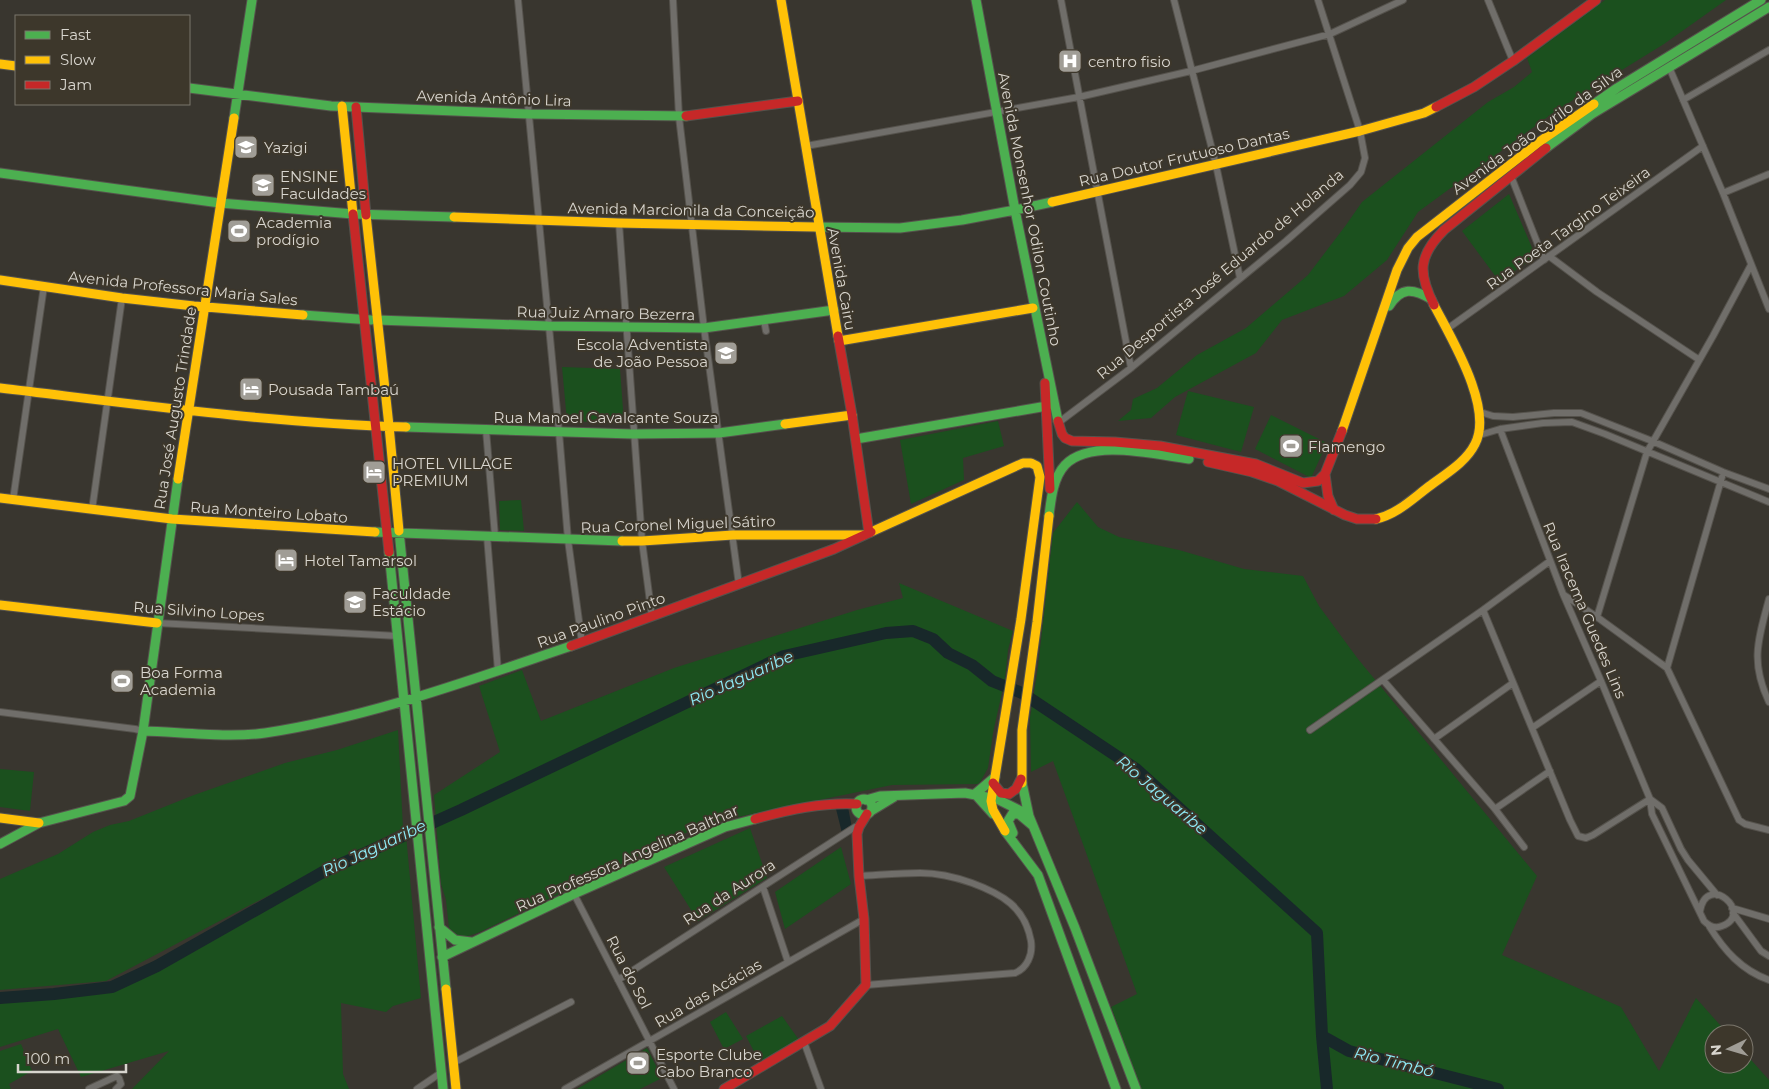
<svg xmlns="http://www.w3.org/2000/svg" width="1769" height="1089" font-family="Montserrat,sans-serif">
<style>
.green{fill:#1b501e}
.water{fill:#18282a}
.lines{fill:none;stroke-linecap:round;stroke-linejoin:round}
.river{stroke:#18282a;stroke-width:12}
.street-casing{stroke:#55524c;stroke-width:8}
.fast-casing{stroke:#55524c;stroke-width:11}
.slow-casing{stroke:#55524c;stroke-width:11}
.jam-casing{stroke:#55524c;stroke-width:11}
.street{stroke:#706e6a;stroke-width:6}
.fast{stroke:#4caf50;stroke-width:9}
.slow{stroke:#ffc107;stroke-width:9}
.jam{stroke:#c62828;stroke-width:9}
.labels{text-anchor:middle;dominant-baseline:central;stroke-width:4;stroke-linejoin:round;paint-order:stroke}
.poi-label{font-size:15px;fill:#d8d5ce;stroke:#3d372b;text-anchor:start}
.street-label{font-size:15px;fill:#d8d5ce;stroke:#3d372b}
.water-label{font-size:16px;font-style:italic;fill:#8fecf8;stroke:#3d372b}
</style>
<rect width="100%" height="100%" fill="#39362f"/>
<path class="green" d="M1605,0H1726L1664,44L1557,110L1418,212L1387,260L1344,296L1282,320L1256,353L1175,397L1151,418L1118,421L1131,410L1133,399L1157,388L1197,355L1246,328L1308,275L1346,225L1362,202L1488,102L1514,87L1532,72L1527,58Z
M1509,194L1536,257L1499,281L1462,231Z
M562,367L620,369L624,423L567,421Z
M1188,391L1254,407L1241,452L1176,435Z
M1271,415L1327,443L1311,478L1255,449Z
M998,421L1004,446L963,458L964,480L911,504L900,440Z
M521,500L524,531L500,530L499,501Z
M1077,502L1098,527L1119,537L1179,550L1244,569L1303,576L1319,606L1358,659L1537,876L1502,955L1621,1007L1659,1071L1696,998L1728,1034H1714V1064H1744V1052L1769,1080V1089H1141L1111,1007L1137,994L1053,761L1031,772L1030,718L1038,667L1053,533Z
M899,583L1013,631L1008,650L1005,679L993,733L988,768L979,784L892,785L713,822L688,832L480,932L462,938L453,935L449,928L446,900L441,884L434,795L500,752L479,686L522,670L541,721L674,668L857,610L903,598Z
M398,730L403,828L248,906L106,981L0,990V879L58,854L93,832L110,825L129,821L194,795L285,763L337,750Z
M0,769L34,772L30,811L0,807Z
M750,828L767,878L698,921L664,867Z
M406,835L421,998L393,1006L386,1012L341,1003L343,1074L349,1089H132L169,1051L81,1077L58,1029L0,1047V999L112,987L323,872Z
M841,847L851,884L785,929L775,892Z
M726,1012L743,1039L724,1049L710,1022Z
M782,1016L799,1040L761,1065L746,1036Z
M21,1044L32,1071L9,1084L11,1089H0V1051Z
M647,1048L662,1078L640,1089H577Z"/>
<path class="water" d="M848,807L852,828L842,833L836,809Z"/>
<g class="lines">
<path class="river" d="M0,998L54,994L112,987L157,966L323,872L461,810L784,656L886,633L913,631L933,639L948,653L972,665L992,681L1022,693L1136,769L1317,933L1322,1036L1327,1089
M1322,1036L1349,1051L1498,1089"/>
<g class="street-casing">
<path id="street" d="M518,0L559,432L568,540L582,643
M673,0L679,117L704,328L739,585
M1061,0L1131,368
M1174,0L1216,165L1240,278
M1488,0L1513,61
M1669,67L1723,193L1769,309
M1683,100L1769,50
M806,146L1079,97L1191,71L1330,34L1403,0
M1511,176L1544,260
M1723,193L1769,174
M619,223L642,541L652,617
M1549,256L1597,292L1698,359
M764,320L766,331
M1447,329L1703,146
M1480,412L1493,416L1513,417L1554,413H1581L1652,441L1723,472L1769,489
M1058,423L1131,368L1286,241L1350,185L1361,172L1365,158L1360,131L1318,0
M1500,429L1563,594L1601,681L1650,799L1652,814L1704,921C1709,926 1715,929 1722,926C1755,914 1707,871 1700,911
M486,430L495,536
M1480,435L1500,429L1543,423L1572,422L1605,434L1769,502
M13,500L44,286
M92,510L122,298
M487,536L498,671
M1564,595L1597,617L1667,668L1739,820L1745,824L1769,830
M1769,599C1758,640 1750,662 1769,702
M1483,610L1570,820L1578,836L1586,838L1593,835L1650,799
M1597,617L1647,452L1713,336L1751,265
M157,623L398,636
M1667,668L1722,477
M1383,680L1495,809L1524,847
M0,712L135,729L143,731
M1532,728L1601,681
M1310,730L1483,610L1550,561
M1434,739L1513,683
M1650,799L1662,808L1681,849L1688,860L1717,895
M1495,809L1550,771
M859,876C879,875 900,873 920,873C939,873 955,877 972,883C1002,894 1025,907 1031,941C1033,955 1027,968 1015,973L866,985
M763,887L788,962
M574,894L674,1089
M1732,908L1769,919
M1733,913L1761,951L1769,956
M1709,926C1724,950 1741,970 1769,980
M618,980L855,827H859
M804,1042L821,1089
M453,1063L571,1002
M89,1089L117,1076L119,1078L121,1084L116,1089
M417,1089L442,1072
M565,1089L864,919"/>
</g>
<g class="fast-casing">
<path id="fast" d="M976,0L1015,210L1052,202
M189,88L331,106L529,114L686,116
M1594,104L1617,88L1761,0
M234,118L252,0
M1546,148L1592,114L1769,7
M0,173L220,203L353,214L454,217
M816,227L900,228L962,220L1015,210L1058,421
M1389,306C1401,287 1413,288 1431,299
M303,315L371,320
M377,320L548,326L704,328L834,310
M406,427L633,434L719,433L785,424
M856,439L1047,406
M1049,516C1051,499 1053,478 1065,465C1091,438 1156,455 1189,459
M399,531L446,989
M375,532L622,541
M389,552L443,1089
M143,731C180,732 228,738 265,733C370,717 470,680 571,646
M1022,783L1029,816L1075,928L1136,1089
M856 807a8 8 0 1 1 16 0a8 8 0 1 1-16 0Z
M866,800L880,796L965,793L997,799L1027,814
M871,811L894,797
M993,814L975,794L995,777
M1005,831L1038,875L1116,1089
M1013,833L1008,821L1013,813L1019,814L1032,825
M0,844L39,823L124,801L130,796L143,731L178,479
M439,927L455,940L471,942
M442,957L574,894L725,827L755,819"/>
</g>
<g class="slow-casing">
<path id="slow" d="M781,0L838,336
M0,64L16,66
M342,106L353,214
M1052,202L1360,131L1424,113L1436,107
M366,215L389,426L399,531
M454,217L619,223L816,227
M0,280L122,298L194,306L303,315
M839,341L1033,308
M0,388C135,404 270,423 406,427
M785,424L852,415
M1342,431L1397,270L1408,248L1417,237L1539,142L1594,104
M178,479L234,118
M0,498L172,519L375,532
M1376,519C1398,514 1413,498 1431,485C1447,473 1466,462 1475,444C1494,408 1451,338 1434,305
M871,532L1023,463H1031L1037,466L1040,477
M622,541H642L733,535H863
M0,605L157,623
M1022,783V730L1037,622L1049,516
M0,818L39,823
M1005,831L993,810L991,801L1021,619L1040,477
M446,989L456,1089"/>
</g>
<g class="jam-casing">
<path id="jam" d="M356,107L366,215
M1436,107L1474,87L1513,61L1596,0
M686,116L798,101
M353,214L389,552
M1434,305C1418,273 1418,256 1444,230L1546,148
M838,336L852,415L869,533
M1045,383L1050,489
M1058,421L1062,434L1065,438L1072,441L1115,442L1160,446L1256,464L1303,483L1318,481L1325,474L1342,431
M1208,462L1252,472L1278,481L1345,515L1357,519H1376
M1325,474L1328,496L1334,510
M571,646L834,549L871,532
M993,783L1001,793L1009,794L1016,789L1021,779
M755,819C788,810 823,802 857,804
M724,1089L830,1026L866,985L864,919L859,876L857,834L859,827L867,814"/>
</g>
<use href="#street" class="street"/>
<use href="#fast" class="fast"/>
<use href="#slow" class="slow"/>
<use href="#jam" class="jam"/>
</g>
<defs>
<g id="hospital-square" transform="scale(1.25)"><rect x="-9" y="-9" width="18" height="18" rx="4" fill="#a09d96" stroke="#3d372b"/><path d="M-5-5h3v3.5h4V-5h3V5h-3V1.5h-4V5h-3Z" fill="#fff"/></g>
<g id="school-square" transform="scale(1.25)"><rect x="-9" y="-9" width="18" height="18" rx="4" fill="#a09d96" stroke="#3d372b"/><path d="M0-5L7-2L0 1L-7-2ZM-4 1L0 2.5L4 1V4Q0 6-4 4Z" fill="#fff"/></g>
<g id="university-square" transform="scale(1.25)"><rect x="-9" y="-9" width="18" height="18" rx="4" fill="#a09d96" stroke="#3d372b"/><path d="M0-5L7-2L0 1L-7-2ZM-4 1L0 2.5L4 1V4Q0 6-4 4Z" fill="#fff"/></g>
<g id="stadium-square" transform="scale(1.25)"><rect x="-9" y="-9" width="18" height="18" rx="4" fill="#a09d96" stroke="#3d372b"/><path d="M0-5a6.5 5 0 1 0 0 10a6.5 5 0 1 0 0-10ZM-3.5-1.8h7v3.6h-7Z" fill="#fff"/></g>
<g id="hotel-square" transform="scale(1.25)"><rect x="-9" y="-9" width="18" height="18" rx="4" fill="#a09d96" stroke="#3d372b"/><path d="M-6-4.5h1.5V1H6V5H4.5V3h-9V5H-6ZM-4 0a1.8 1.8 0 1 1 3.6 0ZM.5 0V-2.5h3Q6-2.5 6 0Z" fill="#fff"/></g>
</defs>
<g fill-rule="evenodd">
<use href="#hospital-square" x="1070" y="61"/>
<use href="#school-square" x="246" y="147"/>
<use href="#university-square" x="263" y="185"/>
<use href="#stadium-square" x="239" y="231"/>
<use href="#school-square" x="726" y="353"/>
<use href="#hotel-square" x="251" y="389"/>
<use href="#stadium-square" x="1291" y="446"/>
<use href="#hotel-square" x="374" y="472"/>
<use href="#hotel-square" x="286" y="560"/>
<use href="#university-square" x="355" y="602"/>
<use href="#stadium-square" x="122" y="681"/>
<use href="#stadium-square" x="638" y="1063"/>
</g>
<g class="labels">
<g class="poi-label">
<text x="1088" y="61">centro fisio</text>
<text x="264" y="147">Yazigi</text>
<text x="280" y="176">ENSINE<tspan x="280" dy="17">Faculdades</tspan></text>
<text x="256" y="222">Academia<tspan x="256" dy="17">prodígio</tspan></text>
<text x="708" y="344" text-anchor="end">Escola Adventista<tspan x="708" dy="17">de João Pessoa</tspan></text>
<text x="268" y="389">Pousada Tambaú</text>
<text x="1308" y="446">Flamengo</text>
<text x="392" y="463">HOTEL VILLAGE<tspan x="392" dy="17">PREMIUM</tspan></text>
<text x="304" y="560">Hotel Tamarsol</text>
<text x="372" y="593">Faculdade<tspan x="372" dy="17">Estácio</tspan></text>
<text x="140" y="672">Boa Forma<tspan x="140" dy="17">Academia</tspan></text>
<text x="656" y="1054">Esporte Clube<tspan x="656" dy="17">Cabo Branco</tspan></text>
</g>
<g class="street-label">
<text transform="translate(494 98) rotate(2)">Avenida Antônio Lira</text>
<text transform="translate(1537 130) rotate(-36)">Avenida João Cyrilo da Silva</text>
<text transform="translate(1184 157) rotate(-13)">Rua Doutor Frutuoso Dantas</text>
<text transform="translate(1030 209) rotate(79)">Avenida Monsenhor Odilon Coutinho</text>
<text transform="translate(691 210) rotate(1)">Avenida Marcionila da Conceição</text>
<text transform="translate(1568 228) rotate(-36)">Rua Poeta Targino Teixeira</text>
<text transform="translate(1220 274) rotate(-40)">Rua Desportista José Eduardo de Holanda</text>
<text transform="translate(842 279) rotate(80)">Avenida Cairu</text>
<text transform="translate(183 288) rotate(6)">Avenida Professora Maria Sales</text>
<text transform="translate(606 313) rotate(1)">Rua Juiz Amaro Bezerra</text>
<text transform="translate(175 408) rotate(-81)">Rua José Augusto Trindade</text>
<text x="606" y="417">Rua Manoel Cavalcante Souza</text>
<text transform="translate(269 512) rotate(4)">Rua Monteiro Lobato</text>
<text transform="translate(678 524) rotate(-2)">Rua Coronel Miguel Sátiro</text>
<text transform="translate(1585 610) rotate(67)">Rua Iracema Guedes Lins</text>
<text transform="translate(199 611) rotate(4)">Rua Silvino Lopes</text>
<text transform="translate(601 620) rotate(-20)">Rua Paulino Pinto</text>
<text transform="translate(627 858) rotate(-24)">Rua Professora Angelina Balthar</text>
<text transform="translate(729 892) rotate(-33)">Rua da Aurora</text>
<text transform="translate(629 972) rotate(63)">Rua do Sol</text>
<text transform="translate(708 993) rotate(-30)">Rua das Acácias</text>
</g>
<g class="water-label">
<text transform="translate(741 678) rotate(-24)">Rio Jaguaribe</text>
<text transform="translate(1162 795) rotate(40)">Rio Jaguaribe</text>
<text transform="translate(374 848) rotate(-25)">Rio Jaguaribe</text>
<text transform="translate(1394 1062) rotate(14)">Rio Timbó</text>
</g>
</g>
<rect x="15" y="15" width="175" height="90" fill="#3d372b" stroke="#7b766c"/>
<rect x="25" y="31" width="25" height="8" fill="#4caf50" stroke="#7b766c"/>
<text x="60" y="40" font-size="15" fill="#d8d5ce">Fast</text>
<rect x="25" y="56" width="25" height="8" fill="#ffc107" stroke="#7b766c"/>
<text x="60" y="65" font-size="15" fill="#d8d5ce">Slow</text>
<rect x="25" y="81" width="25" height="8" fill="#c62828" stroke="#7b766c"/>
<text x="60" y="90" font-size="15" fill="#d8d5ce">Jam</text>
<g transform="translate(1729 1049) rotate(265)"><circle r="24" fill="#3d372b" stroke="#7b766c"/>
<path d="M0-4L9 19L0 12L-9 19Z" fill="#a09d96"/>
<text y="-8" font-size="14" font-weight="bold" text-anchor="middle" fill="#d8d5ce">N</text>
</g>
<path d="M18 1064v8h108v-8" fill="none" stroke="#d8d5ce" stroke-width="2.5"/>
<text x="25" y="1064" font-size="15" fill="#d8d5ce" stroke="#3d372b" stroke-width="4" paint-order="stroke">100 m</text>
</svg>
